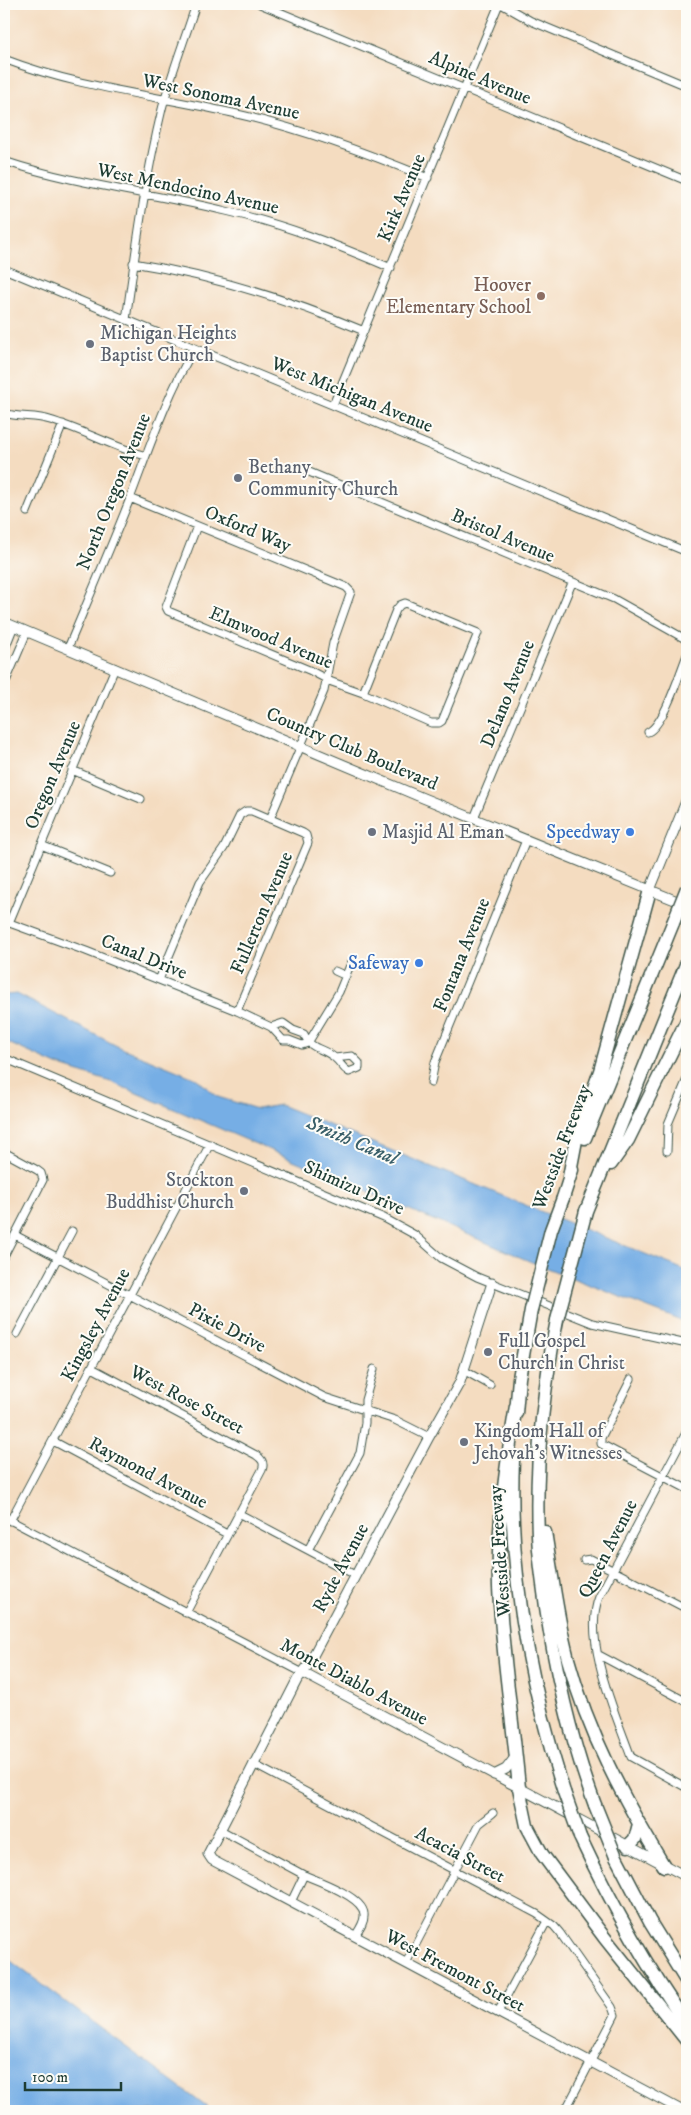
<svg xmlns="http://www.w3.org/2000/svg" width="691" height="2115" font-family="'IM FELL DW Pica',serif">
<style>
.water{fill:#76aee5;stroke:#4a768c}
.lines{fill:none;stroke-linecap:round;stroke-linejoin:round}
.minor-casing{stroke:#3f5549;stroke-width:9}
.tertiary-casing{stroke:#3f5549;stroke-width:11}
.motorway-casing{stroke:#3f5549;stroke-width:15}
.minor{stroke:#fff;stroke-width:7}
.tertiary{stroke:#fff;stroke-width:9}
.motorway{stroke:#fff;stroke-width:12}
.motorway-bridge-casing{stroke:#3f5549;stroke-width:15;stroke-linecap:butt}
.motorway-bridge{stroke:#fff;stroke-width:12}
.education-dot{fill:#8d6e63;stroke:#fdfcf7;stroke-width:2}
.worship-dot{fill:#6b7280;stroke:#fdfcf7;stroke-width:2}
.shop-dot{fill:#3f7fe0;stroke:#fdfcf7;stroke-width:2}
.labels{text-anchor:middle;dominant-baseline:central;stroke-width:4;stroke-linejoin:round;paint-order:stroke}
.street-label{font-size:19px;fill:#1f3d34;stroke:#fdfcf7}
.education-label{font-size:19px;fill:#785e54;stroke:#fdfcf7;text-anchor:end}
.worship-label{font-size:19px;fill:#5b616d;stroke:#fdfcf7;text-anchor:start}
.shop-label{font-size:19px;fill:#366cbe;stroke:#fdfcf7;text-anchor:end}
.water-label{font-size:20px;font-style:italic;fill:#395f69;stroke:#fdfcf7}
</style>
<rect width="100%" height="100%" fill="#fdfcf7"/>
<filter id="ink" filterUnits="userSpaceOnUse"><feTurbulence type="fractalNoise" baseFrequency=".02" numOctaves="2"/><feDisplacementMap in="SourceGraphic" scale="10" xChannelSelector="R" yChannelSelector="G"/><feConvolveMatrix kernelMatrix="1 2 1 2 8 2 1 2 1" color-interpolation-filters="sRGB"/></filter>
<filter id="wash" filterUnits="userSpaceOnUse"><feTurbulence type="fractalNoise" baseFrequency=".0096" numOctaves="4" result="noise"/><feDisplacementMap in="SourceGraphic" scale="20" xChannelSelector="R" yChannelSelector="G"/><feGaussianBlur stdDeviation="1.12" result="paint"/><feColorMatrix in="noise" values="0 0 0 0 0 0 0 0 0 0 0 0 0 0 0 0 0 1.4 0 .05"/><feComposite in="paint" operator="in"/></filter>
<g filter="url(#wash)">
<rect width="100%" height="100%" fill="#f4dcc0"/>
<path class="water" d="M17,994L117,1046L197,1079L218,1097L257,1109L280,1105L687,1271V1323L529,1261L111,1082L57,1065L4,1041V995Z
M4,1956L212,2111H4Z"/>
</g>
<g filter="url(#ink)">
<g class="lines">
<g class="minor-casing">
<path id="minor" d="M260,4L687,181
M501,4L531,21L687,86
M4,59C79,88 159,96 237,114C303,129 365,152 428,178
M4,161C76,185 152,193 226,211C283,224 337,245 391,268
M133,263C215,276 288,299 364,331
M4,269L687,552
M126,320C136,249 145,179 162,109C171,74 185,39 196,4
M333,405L499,4
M4,413C19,418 35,415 50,420C83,430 113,447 146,456
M302,469L614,599L687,640
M130,498L346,587L351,592L333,643L324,691L270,819
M27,512L63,424
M197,526L166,607L168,611L309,670L332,682L363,693
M405,603L478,633L442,721L439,723H431L363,693L396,610L400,605Z
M68,648C89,598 111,547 131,496C150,446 167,395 194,349
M4,651L14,626
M4,686L27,632
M648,732C664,725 680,672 687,655
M72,770L141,799
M474,818L572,583
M41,845L110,873
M4,921L86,951L237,1011L271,1027L283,1040H289L302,1045L308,1043
M9,923L115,668
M335,971L346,976
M159,980L200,882L224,848L240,815L246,811H252L303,833L306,835L308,843L237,1011
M271,1027L283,1023L293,1030L304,1034C311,1051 323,1047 335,1058C341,1063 342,1068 349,1072L359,1068V1063L352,1056L335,1058
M308,1043L339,992L351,963
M4,1058L384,1218L415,1235L441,1258L477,1277L592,1323L687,1344
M431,1083L435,1062L526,840
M667,1151L668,1124L687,1079
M4,1152L37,1170L41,1173L43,1180L4,1256
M15,1235L324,1397L395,1420L429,1437
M17,1334L72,1231
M92,1368L256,1455C262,1459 265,1463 262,1470L186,1613
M465,1371L490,1385
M631,1379L601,1438V1444L687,1489
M687,1431L599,1597C582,1639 616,1715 631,1757L687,1788
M53,1441L227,1534
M238,1513L355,1575
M4,1517L303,1673
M10,1521L210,1144
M308,1550L360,1453L365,1423V1400L374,1369
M584,1560L591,1559L687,1609
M599,1655L687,1702
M253,1764L537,1914L554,1926L560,1933L612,2007L615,2015L565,2111
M219,1829L304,1875L291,1902
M304,1875C319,1881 363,1897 364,1914C365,1922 359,1930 355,1936
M406,1963L479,1824L493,1813
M498,2012L547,1921"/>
</g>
<g class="tertiary-casing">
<path id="tertiary" d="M4,622L423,798L687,905
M650,890L687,799
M492,1283L460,1382L429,1437L307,1667L297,1680L208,1854L212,1860L683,2111
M303,1673L687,1877
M494,1775L506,1769L516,1756"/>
</g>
<g class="motorway-casing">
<path id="motorway" d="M585,1138L673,923
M611,1164L628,1140L687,1020
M569,1177L577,1135L600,1071L650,890
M563,1198L572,1170
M586,1211L687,962
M557,1320C543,1391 535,1463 538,1535C539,1559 543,1583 546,1607C556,1675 571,1741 595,1805
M516,1406C506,1466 497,1526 499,1587C502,1655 513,1721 519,1788L527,1826L542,1854L604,1937L687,2041
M516,1413L519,1378L531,1310
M513,1460C508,1573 530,1685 564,1792
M545,1532C552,1574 557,1618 568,1659C588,1733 624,1800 664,1866
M580,1837C611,1903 645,1965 687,2024
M628,1846L635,1839L639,1824
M616,1857L650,1922L687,1982"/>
</g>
<use href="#minor" class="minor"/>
<use href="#tertiary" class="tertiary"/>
<use href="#motorway" class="motorway"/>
<g class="motorway-bridge-casing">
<path id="motorway-bridge" d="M673,923L687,888
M531,1310L551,1230L563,1198
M557,1320L586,1211
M564,1792L580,1837
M595,1805L616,1857"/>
</g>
<use href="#motorway-bridge" class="motorway-bridge"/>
</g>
</g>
<circle class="education-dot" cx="541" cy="296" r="5"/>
<g class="worship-dot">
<circle cx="90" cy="344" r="5"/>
<circle cx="238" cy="478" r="5"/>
<circle cx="372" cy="832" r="5"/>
<circle cx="244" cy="1191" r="5"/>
<circle cx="488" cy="1352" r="5"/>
<circle cx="464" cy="1442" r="5"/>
</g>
<g class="shop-dot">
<circle cx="630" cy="832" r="5"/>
<circle cx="419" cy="963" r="5"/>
</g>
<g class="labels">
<g class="street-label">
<text transform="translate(480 78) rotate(23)">Alpine Avenue</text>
<text transform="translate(221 97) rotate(12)">West Sonoma Avenue</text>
<text transform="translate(188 189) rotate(12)">West Mendocino Avenue</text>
<text transform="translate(402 198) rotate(-67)">Kirk Avenue</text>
<text transform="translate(352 395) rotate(22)">West Michigan Avenue</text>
<text transform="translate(114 492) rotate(-68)">North Oregon Avenue</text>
<text transform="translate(248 529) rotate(23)">Oxford Way</text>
<text transform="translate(503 536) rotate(23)">Bristol Avenue</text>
<text transform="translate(271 638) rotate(23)">Elmwood Avenue</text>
<text transform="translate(508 694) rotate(-68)">Delano Avenue</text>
<text transform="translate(352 749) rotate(23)">Country Club Boulevard</text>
<text transform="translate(53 775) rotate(-67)">Oregon Avenue</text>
<text transform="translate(262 913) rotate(-67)">Fullerton Avenue</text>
<text transform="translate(462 955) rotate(-68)">Fontana Avenue</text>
<text transform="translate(144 957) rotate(22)">Canal Drive</text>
<text transform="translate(562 1147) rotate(-69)">Westside Freeway</text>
<text transform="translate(354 1188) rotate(24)">Shimizu Drive</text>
<text transform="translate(96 1325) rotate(-62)">Kingsley Avenue</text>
<text transform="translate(227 1328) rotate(28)">Pixie Drive</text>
<text transform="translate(187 1400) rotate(28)">West Rose Street</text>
<text transform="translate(148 1473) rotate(28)">Raymond Avenue</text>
<text transform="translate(608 1549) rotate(-63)">Queen Avenue</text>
<text transform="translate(500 1551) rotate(-94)">Westside Freeway</text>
<text transform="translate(341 1568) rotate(-62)">Ryde Avenue</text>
<text transform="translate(354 1682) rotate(28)">Monte Diablo Avenue</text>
<text transform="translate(460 1855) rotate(28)">Acacia Street</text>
<text transform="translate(455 1971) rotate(28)">West Fremont Street</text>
</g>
<g class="education-label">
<text x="531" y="285">Hoover<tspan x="531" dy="22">Elementary School</tspan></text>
</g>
<g class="worship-label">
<text x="100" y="333">Michigan Heights<tspan x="100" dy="22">Baptist Church</tspan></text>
<text x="248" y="467">Bethany<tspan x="248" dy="22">Community Church</tspan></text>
<text x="382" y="832">Masjid Al Eman</text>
<text x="234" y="1180" text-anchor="end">Stockton<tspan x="234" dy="22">Buddhist Church</tspan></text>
<text x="498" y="1341">Full Gospel<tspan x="498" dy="22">Church in Christ</tspan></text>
<text x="474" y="1431">Kingdom Hall of<tspan x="474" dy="22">Jehovah's Witnesses</tspan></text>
</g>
<g class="shop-label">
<text x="620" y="832">Speedway</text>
<text x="409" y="963">Safeway</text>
</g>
<g class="water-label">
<text transform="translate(352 1141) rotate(23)">Smith Canal</text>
</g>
</g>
<rect width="691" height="2115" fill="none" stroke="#fdfcf7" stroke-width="20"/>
<path d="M25 2082v8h96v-8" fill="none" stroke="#1f3d34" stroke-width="2.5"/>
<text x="32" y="2082" font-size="15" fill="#1f3d34" stroke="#fdfcf7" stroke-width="4" paint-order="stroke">100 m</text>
</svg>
